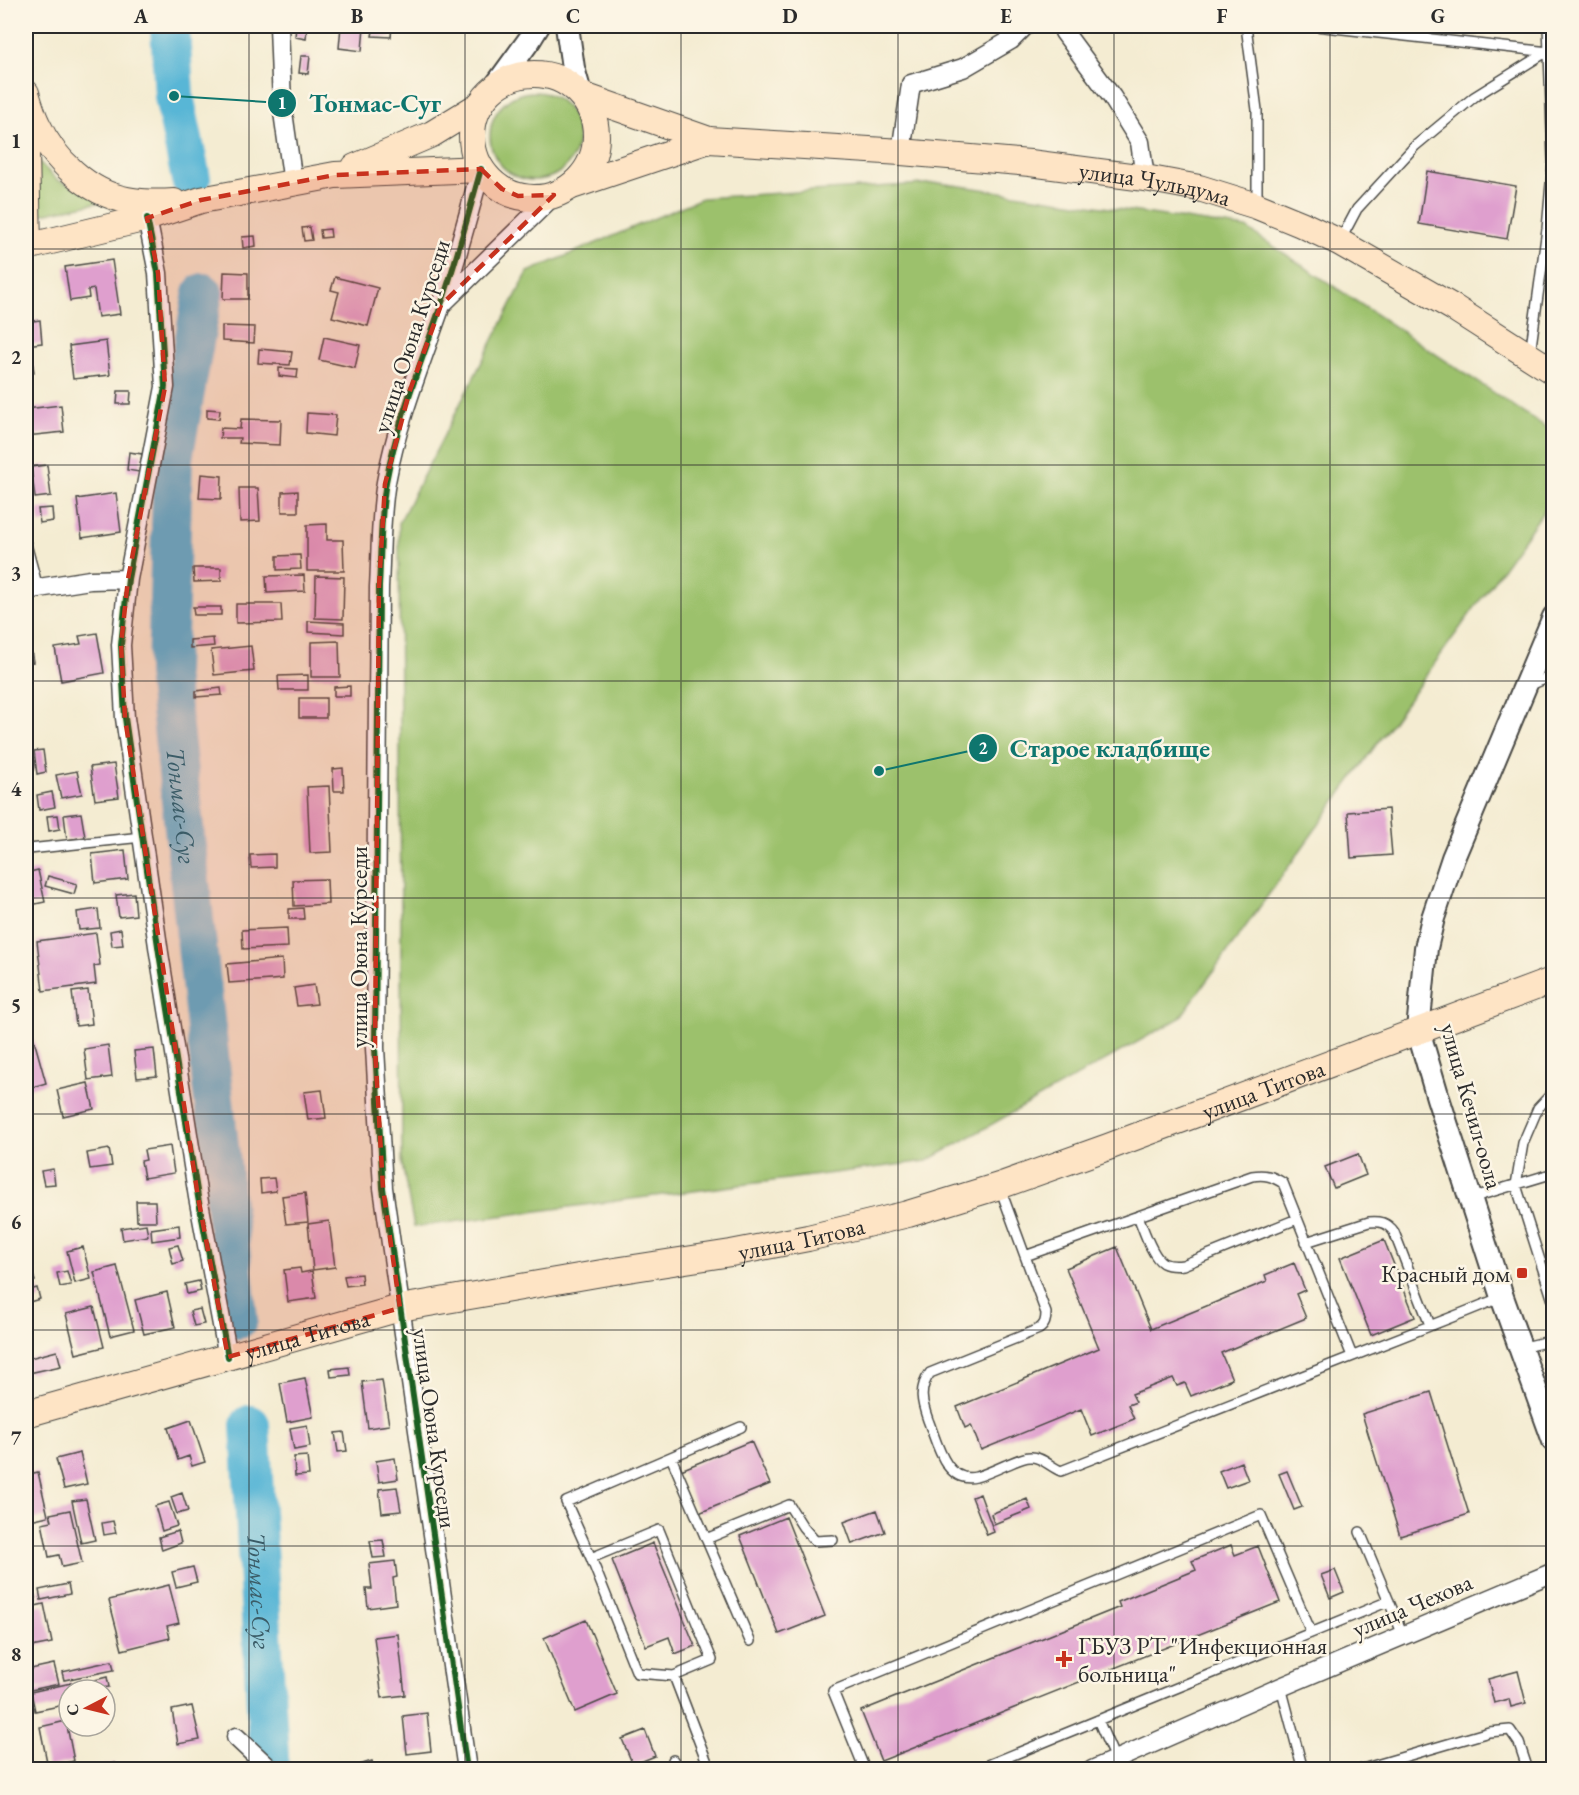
<svg xmlns="http://www.w3.org/2000/svg" width="1579" height="1795" font-family="'EB Garamond',serif">
<style>
.green{fill:#9cc16c;stroke:#64764c;stroke-width:1.5}
.lines{fill:none;stroke-linecap:round;stroke-linejoin:round}
.river{stroke:#58b6d6;stroke-width:40}
.building{fill:#df9fce}
.service-casing{stroke:#494844;stroke-width:12}
.minor-casing{stroke:#494844;stroke-width:21}
.tertiary-casing{stroke:#494844;stroke-width:26}
.secondary-casing{stroke:#494844;stroke-width:28}
.service{stroke:#fff;stroke-width:9}
.minor{stroke:#fff;stroke-width:18}
.tertiary{stroke:#fff;stroke-width:22}
.secondary{stroke:#fee4c5;stroke-width:26}
.cycleway-casing{stroke:#fcf5e5;stroke-width:10}
.cycleway{stroke:#1b5e20;stroke-width:6}
.marked{fill:#c8321e;fill-opacity:0.2;stroke:#c8321e;stroke-width:4.5;stroke-dasharray:12 8;stroke-linejoin:round}
.grid{fill:none;stroke:#2b2b2b;stroke-width:1.5;stroke-opacity:0.55}
.poi-dot{fill:#c8321e;stroke:#fcf5e5;stroke-width:2}
.labels{text-anchor:middle;dominant-baseline:central;stroke-width:5;stroke-linejoin:round;paint-order:stroke}
.street-label{font-size:24px;fill:#2b2b2b;stroke:#fcf5e5}
.poi-label{font-size:24px;fill:#2b2b2b;stroke:#fcf5e5;text-anchor:end}
.water-label{font-size:26px;font-style:italic;fill:#3b5c67;stroke:#fcf5e5}
.leader{fill:none;stroke:#0f766e;stroke-width:2}
.callout-dot{fill:#0f766e;stroke:#fcf5e5;stroke-width:2}
.mark-label{font-size:18px;text-anchor:middle;font-weight:bold;fill:#fff}
.callout-label{font-size:26px;text-anchor:middle;font-weight:bold;fill:#0f766e;stroke:#fcf5e5;stroke-width:5;stroke-linejoin:round;paint-order:stroke}
.neatline{fill:none;stroke:#2b2b2b;stroke-width:2}
.grid-label{font-size:20px;text-anchor:middle;font-weight:bold;fill:#2b2b2b}
</style>
<rect width="100%" height="100%" fill="#fcf5e5"/>
<filter id="ink" filterUnits="userSpaceOnUse"><feTurbulence type="fractalNoise" baseFrequency=".0167" numOctaves="2"/><feDisplacementMap in="SourceGraphic" scale="12" xChannelSelector="R" yChannelSelector="G"/><feConvolveMatrix kernelMatrix="1 2 1 2 8 2 1 2 1" color-interpolation-filters="sRGB"/></filter>
<filter id="wash" filterUnits="userSpaceOnUse"><feTurbulence type="fractalNoise" baseFrequency=".008" numOctaves="4" result="noise"/><feDisplacementMap in="SourceGraphic" scale="24" xChannelSelector="R" yChannelSelector="G"/><feGaussianBlur stdDeviation="1.35" result="paint"/><feColorMatrix in="noise" values="0 0 0 0 0 0 0 0 0 0 0 0 0 0 0 0 0 1.4 0 .05"/><feComposite in="paint" operator="in"/></filter>
<g filter="url(#wash)">
<rect width="100%" height="100%" fill="#f4ecd2"/>
<path class="green" d="M490 136a44 44 0 1 1 88 0a44 44 0 1 1-88 0Z
M26,149L57,180L111,200L32,216Z
M940,183L1246,228L1553,432V476L1546,508L1180,1018L927,1161L414,1227L402,1164L399,523L528,272L702,198Z"/>
<g class="lines">
<g class="river">
<path d="M170,26L174,96L191,179"/>
<path id="s1" d="M203,293L173,458L167,673L238,1319"/>
<path id="s2" d="M250,1425L269,1757"/>
</g>
</g>
<g id="blocks">
<path class="building" d="M296,26H307L306,39L295,37Z
M341,26H364L362,51L339,48Z
M374,26H392L391,37L372,36Z
M301,56H310L308,74L299,73Z
M1427,171L1516,186L1507,239L1419,224Z
M310,227L312,240L304,241L302,228Z
M330,229L331,237L321,238L320,230Z
M255,236L256,246L243,248L242,237Z
M112,260L120,314L98,317L94,289L88,290L89,298L70,301L65,267Z
M224,272L248,273V299H223Z
M335,277L378,288L368,326L332,317L339,292L331,290Z
M40,320L42,343L26,345V322Z
M222,326L255,327L254,343L222,341Z
M324,337L360,345L355,368L319,360Z
M106,341L110,375L73,379L69,346Z
M259,349L292,352L290,365L258,363Z
M31,352L34,372L26,373V353Z
M279,368L298,369L297,378L279,376Z
M118,391H131L130,404H117Z
M61,405L64,432L26,436V409Z
M207,409L220,410L219,419L207,418Z
M307,413L336,415L334,436L306,433Z
M241,419L281,420L280,445L239,443L240,438H220L221,428L240,429Z
M129,452L142,454L139,472L127,470Z
M47,465L51,496L35,498L31,467Z
M201,474L222,476L221,499L199,498Z
M239,488H258L260,521L240,522Z
M298,491V512H282V492Z
M116,493L121,532L82,538L77,499Z
M52,508L53,521L40,523L38,509Z
M327,524V540H343L344,571H307V525Z
M300,555L301,569L277,570V556Z
M193,568H221V581L194,582Z
M304,575L305,591L267,593L266,576Z
M316,576L344,577L343,619L315,618Z
M236,604H281L282,622L236,623Z
M193,607H221V615H194Z
M308,621L344,623V634L308,632Z
M97,633L104,673L61,681L55,648L81,644L79,636Z
M213,638L214,646L190,648V640Z
M339,641L340,677H311V642Z
M30,644L33,662L26,663V645Z
M251,646L254,671L214,675L211,650Z
M308,675V690H279L278,676Z
M350,686V696H334V687Z
M221,688L222,695L196,697V691Z
M299,698H326V718H299Z
M43,750L46,772L37,774L34,751Z
M114,764L119,797L95,800L90,767Z
M343,768L344,791H334L333,769Z
M77,771L82,794L61,798L56,775Z
M329,786L332,852L310,853L307,787Z
M52,792L55,807L39,810L37,795Z
M1388,809L1392,855L1351,858L1348,812Z
M81,813L85,837L67,840L64,815Z
M58,815L60,829L49,831L47,816Z
M125,850L128,879L95,883L92,854Z
M275,854V867L251,868L250,855Z
M38,870L45,902L26,906V873Z
M48,876L77,884L74,894L45,886Z
M327,879L328,904L294,906L293,880Z
M134,893L136,915L119,917L116,895Z
M303,908L304,919H289V909Z
M98,909L100,928L79,930L77,912Z
M287,928L288,947L243,949L242,930Z
M121,929L123,945L112,946L110,931Z
M96,933L100,965L94,966L96,984L43,991L37,941Z
M282,959L283,979L229,983L227,964Z
M314,985L317,1004L297,1006L294,988Z
M88,990L92,1024L76,1026L72,992Z
M34,1040L46,1083L26,1089V1043Z
M108,1045L112,1077L88,1080L84,1049Z
M154,1049L157,1076L137,1078L134,1051Z
M88,1083L94,1109L63,1116L57,1090Z
M322,1090L326,1118L308,1120L304,1092Z
M170,1146L174,1173L144,1178L141,1161L146,1160L144,1150Z
M109,1149L112,1166L90,1169L87,1153Z
M1358,1154L1366,1175L1334,1188L1325,1167Z
M53,1169L55,1184L44,1185L41,1171Z
M274,1178L276,1191L261,1193L260,1179Z
M305,1193L308,1222L286,1224L282,1196Z
M136,1201H155L156,1221H137Z
M329,1221L335,1267L313,1270L308,1224Z
M146,1224L148,1236L123,1240L121,1228Z
M179,1225L180,1237L152,1241L151,1229Z
M1384,1240L1415,1317L1371,1335L1340,1258Z
M178,1245L183,1261L173,1264L169,1247Z
M83,1247L91,1279L75,1283L67,1251Z
M1117,1247L1151,1329L1267,1281L1265,1275L1294,1263L1305,1290L1296,1294L1306,1318L1221,1353L1232,1379L1191,1396L1185,1383L1177,1386L1173,1378L1132,1394L1136,1402L1128,1405L1134,1419L1092,1436L1081,1409L981,1450L971,1425L965,1428L957,1407L1099,1348L1066,1268Z
M29,1262L35,1281L26,1284V1263Z
M117,1266L134,1330L110,1336L94,1272Z
M300,1268L301,1273L312,1271L316,1298L288,1302L284,1270Z
M67,1271L71,1285L60,1287L57,1273Z
M361,1274L362,1284L346,1286L344,1276Z
M199,1281L201,1291L187,1294L185,1284Z
M37,1288L40,1299L26,1303V1291Z
M167,1292L175,1327L144,1334L135,1300Z
M94,1307L104,1347L76,1354L66,1314Z
M200,1309L204,1324L194,1326L190,1311Z
M57,1351L61,1366L29,1373L26,1359Z
M349,1367L350,1375L331,1377L330,1369Z
M305,1378L313,1417L287,1422L280,1383Z
M382,1380L389,1425L368,1428L362,1382Z
M1431,1392L1469,1514L1400,1536L1362,1414Z
M191,1420L205,1462L192,1466L189,1456L178,1460L168,1428Z
M307,1425L310,1447L294,1450L290,1428Z
M344,1432L347,1451L338,1452L335,1433Z
M751,1441L770,1484L699,1513L681,1470Z
M80,1453L87,1484L64,1489L56,1459Z
M307,1456L309,1475L295,1476L294,1457Z
M395,1458L398,1479L379,1482L376,1461Z
M1241,1462L1248,1480L1226,1488L1219,1471Z
M1287,1471L1302,1507L1294,1510L1279,1474Z
M38,1472L48,1516L26,1521V1475Z
M397,1487L401,1511L382,1513L379,1489Z
M182,1493L188,1511L177,1514L171,1497Z
M980,1494L994,1532L987,1535L972,1497Z
M86,1499L95,1540L81,1543L72,1501Z
M1027,1499L1031,1509L994,1524L991,1514Z
M169,1502L177,1526L162,1531L155,1506Z
M70,1510L82,1563L62,1567L59,1555L49,1557L42,1523L52,1521L50,1514Z
M877,1510L885,1532L852,1544L844,1522Z
M786,1517L825,1616L779,1634L740,1536Z
M113,1521L116,1533L104,1535L102,1523Z
M178,1531L181,1543L162,1550L159,1537Z
M383,1540L386,1557L373,1558L370,1541Z
M653,1543L695,1646L675,1654L669,1637L646,1646L612,1560Z
M1231,1545L1235,1555L1258,1546L1280,1602L881,1761L861,1711L1120,1607L1118,1602L1196,1570L1192,1561Z
M395,1561L397,1577L393,1578L396,1604L368,1608L366,1589H372L369,1564Z
M193,1567L197,1582L176,1587L172,1572Z
M1335,1570L1344,1592L1330,1598L1321,1575Z
M30,1574L36,1602L26,1605V1575Z
M68,1584L70,1594L41,1600L39,1590Z
M169,1585L179,1623L167,1626L170,1638L122,1650L109,1600Z
M44,1604L52,1643L26,1648V1608Z
M586,1620L617,1694L575,1712L544,1638Z
M398,1634L405,1695L382,1698L374,1637Z
M112,1661L114,1670L64,1680L62,1672Z
M54,1664L59,1684L26,1691V1670Z
M1518,1671L1526,1703L1511,1707L1509,1699L1494,1703L1488,1679Z
M107,1677L109,1687L89,1690L87,1682Z
M71,1683L72,1690H69V1704L35,1711L31,1692Z
M192,1706L200,1740L178,1744L172,1710Z
M427,1713L431,1751L407,1754L403,1716Z
M66,1721L74,1761L48,1767L40,1727Z
M645,1730L655,1756L633,1765L622,1739Z
M372,1761L375,1770H358L356,1766Z
M115,1763L116,1770H89V1769Z"/>
</g>
</g>
<g filter="url(#ink)">
<use href="#blocks" fill-opacity="0" stroke="#494844" stroke-width="1.5"/>
<g class="lines">
<g class="service-casing">
<path id="service" d="M1246,26L1257,110V204
M1316,26L1549,52
M1340,241L1357,209L1415,146L1474,97L1548,51
M1530,354L1547,229L1553,161L1548,26
M26,544L38,588
M1528,686L1554,675
M29,849L142,837
M1554,1091L1538,1108L1523,1143L1516,1185L1554,1304
M1000,1188L1025,1256
M1471,1198L1554,1173
M1138,1216C1143,1228 1152,1257 1163,1263C1169,1266 1176,1266 1183,1265L1297,1219
M1306,1242L1369,1222C1380,1221 1387,1222 1394,1232L1430,1325
M1520,1348L1554,1340
M1352,1356L1283,1183C1272,1176 1265,1174 1252,1176L1025,1256L1046,1313C1046,1320 1045,1325 1039,1329L930,1373C918,1389 922,1403 928,1420C937,1442 945,1484 976,1477C986,1474 997,1469 1006,1465C1014,1462 1024,1456 1032,1457C1042,1457 1052,1468 1061,1471L1465,1312L1502,1297
M671,1457L750,1641
M659,1530L712,1660L674,1676L637,1673L591,1558Z
M1360,1532L1403,1635
M706,1539L789,1505L803,1527L815,1541L833,1540
M591,1558L566,1502L741,1427
M674,1676L710,1770
M1281,1687L1303,1770
M1098,1720L1115,1759
M673,1760L677,1770
M865,1770L833,1691L1261,1515L1311,1632
M976,1770L1389,1601
M1359,1770L1489,1732L1510,1730L1519,1743L1528,1770"/>
</g>
<g class="minor-casing">
<path id="minor" d="M279,26L282,105L293,183
M1062,26L1064,32L1112,97L1140,142L1145,178
M901,152L911,84L963,68L1011,40L1025,26
M147,218L158,273L165,387L128,579L121,645L125,718L159,953L198,1197L228,1357
M442,304L554,195
M26,590L90,580L128,579
M236,1737L271,1770
M467,1770L383,1188L375,1048L379,587C381,552 380,516 386,482C397,422 420,366 440,308C456,263 468,215 481,169
M1092,1770L1281,1687L1554,1572"/>
</g>
<g class="tertiary-casing">
<path id="tertiary" d="M567,26L573,68L580,93
M493,90L530,39L538,26
M1554,617L1453,858L1433,918L1426,948L1418,1030L1438,1098L1502,1297L1554,1441"/>
</g>
<g class="secondary-casing">
<g id="secondary">
<circle cx="534" cy="136" r="62"/>
<path d="M26,93C29,103 32,114 37,124C53,159 88,193 127,200C142,203 158,203 174,202"/>
<path id="s3" d="M581,95L709,140L901,152L1030,163L1145,178L1199,188L1257,206L1301,224L1339,242L1454,308L1554,372"/>
<path d="M26,150L28,247"/>
<path d="M355,167L432,134L481,104"/>
<path d="M572,186L709,140"/>
<path d="M26,247L147,218L201,200L335,175L481,169"/>
<path id="s4" d="M26,1414L400,1308L602,1273L731,1253L808,1238L908,1214L999,1186L1108,1147L1554,980"/>
</g>
</g>
<use href="#service" class="service"/>
<use href="#minor" class="minor"/>
<use href="#tertiary" class="tertiary"/>
<use href="#secondary" class="secondary"/>
<g class="cycleway-casing">
<path id="cycleway" d="M147,218L158,273L165,387L128,579L121,645L125,718L159,953L198,1197L228,1357
M467,1770L383,1188L375,1048L379,587C381,552 380,516 386,482C397,422 420,366 440,308C456,263 468,215 481,169"/>
</g>
<use href="#cycleway" class="cycleway"/>
</g>
</g>
<path class="marked" d="M481,169L502,189L518,196L554,195L441,305L409,393L385,484L379,587L375,1048L383,1188L400,1308L228,1357L198,1197L125,718L121,645L128,579L165,387L158,273L147,218L201,200L335,175Z"/>
<path class="grid" d="M249,26V1770M465,26V1770M681,26V1770M898,26V1770M1114,26V1770M1330,26V1770M26,249H1554M26,465H1554M26,681H1554M26,898H1554M26,1114H1554M26,1330H1554M26,1546H1554"/>
<g class="poi-dot">
<rect x="1516" y="1267" width="12" height="12" rx="3"/>
<path d="M1061 1650h6v6h6v6h-6v6h-6v-6h-6v-6h6z"/>
</g>
<g class="labels">
<g class="street-label">
<text stroke="none"><textPath href="#s3" startOffset="584">улица Чульдума</textPath></text>
<text transform="translate(411 336) rotate(-72)">улица Оюна Курседи</text>
<text transform="translate(358 947) rotate(-90)">улица Оюна Курседи</text>
<text stroke="none"><textPath href="#s4" startOffset="1282">улица Титова</textPath></text>
<text transform="translate(1472 1106) rotate(74)">улица Кечил-оола</text>
<text stroke="none"><textPath href="#s4" startOffset="796">улица Титова</textPath></text>
<text stroke="none"><textPath href="#s4" startOffset="292">улица Титова</textPath></text>
<text transform="translate(435 1428) rotate(82)">улица Оюна Курседи</text>
<text transform="translate(1412 1605) rotate(-23)">улица Чехова</text>
</g>
<g class="poi-label">
<text x="1510" y="1273">Красный дом</text>
<text x="1078" y="1645" text-anchor="start">ГБУЗ РТ "Инфекционная<tspan x="1078" dy="28">больница"</tspan></text>
</g>
<g class="water-label">
<text stroke="none"><textPath href="#s1" startOffset="516">Тонмас-Суг</textPath></text>
<text stroke="none"><textPath href="#s2" startOffset="166">Тонмас-Суг</textPath></text>
</g>
</g>
<path class="leader" d="M174 96L282 103M879 771L983 748"/>
<g class="callout-dot">
<circle cx="174" cy="96" r="6"/>
<circle cx="879" cy="771" r="6"/>
<circle cx="282" cy="103" r="15"/>
<circle cx="983" cy="748" r="15"/>
</g>
<g class="mark-label">
<text x="282" y="109">1</text>
<text x="983" y="754">2</text>
</g>
<g class="callout-label">
<text x="375" y="112">Тонмас-Суг</text>
<text x="1110" y="757">Старое кладбище</text>
</g>
<rect width="1579" height="1795" fill="none" stroke="#fcf5e5" stroke-width="66"/>
<g transform="translate(87 1708) rotate(263)"><circle r="28" fill="#fcf5e5" stroke="#a8a49b" stroke-width="1.5"/>
<path d="M0-4.5L10 22L0 15L-10 22Z" fill="#c8321e"/>
<text y="-9" font-size="16" font-weight="bold" text-anchor="middle" fill="#2b2b2b">С</text>
</g>
<rect x="33" y="33" width="1513" height="1729" class="neatline"/>
<g class="grid-label">
<text x="141" y="23">A</text>
<text x="357" y="23">B</text>
<text x="573" y="23">C</text>
<text x="790" y="23">D</text>
<text x="1006" y="23">E</text>
<text x="1222" y="23">F</text>
<text x="1438" y="23">G</text>
<text x="16" y="148">1</text>
<text x="16" y="364">2</text>
<text x="16" y="580">3</text>
<text x="16" y="796">4</text>
<text x="16" y="1012">5</text>
<text x="16" y="1229">6</text>
<text x="16" y="1445">7</text>
<text x="16" y="1661">8</text>
</g>
</svg>
